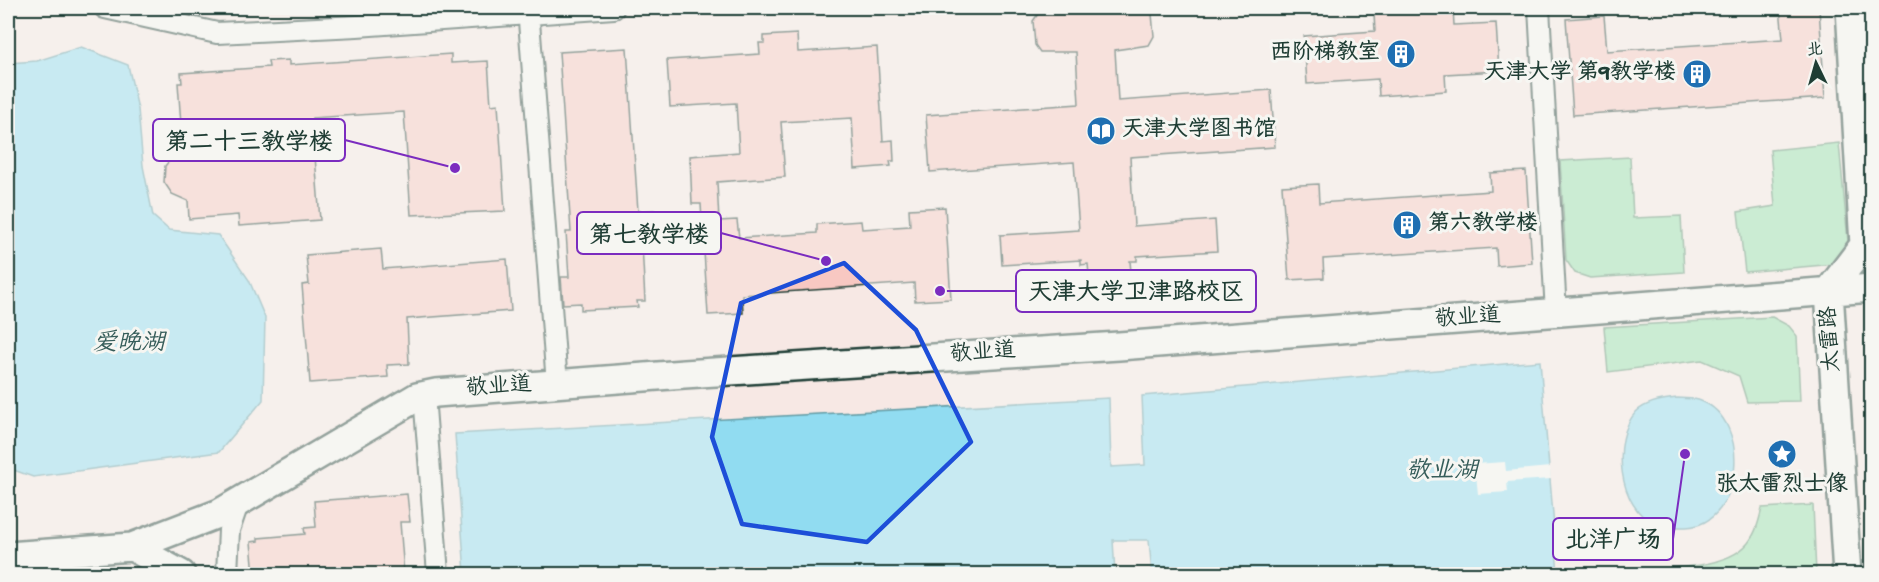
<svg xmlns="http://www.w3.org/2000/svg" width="1879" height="582" font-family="'Gochi Hand','LXGW WenKai TC',sans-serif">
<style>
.built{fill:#f7e8e4}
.green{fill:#97dfad;stroke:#5b8e70;stroke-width:1.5}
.water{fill:#91dcf1;stroke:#639ca5;stroke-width:1.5}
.pier{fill:#f6f6f2}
.building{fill:#f8c8c2;stroke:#1f3d34;stroke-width:1.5}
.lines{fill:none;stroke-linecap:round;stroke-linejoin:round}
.street-casing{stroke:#1f3d34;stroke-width:24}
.secondary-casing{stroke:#1f3d34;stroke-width:32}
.street{stroke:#f6f6f2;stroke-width:20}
.secondary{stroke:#f6f6f2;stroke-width:27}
.marked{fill:none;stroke:#1d4ed8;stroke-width:4.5;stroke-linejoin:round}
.labels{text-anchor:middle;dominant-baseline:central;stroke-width:6;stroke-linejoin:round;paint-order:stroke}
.poi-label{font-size:22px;font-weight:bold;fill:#1f3d34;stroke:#f6f6f2;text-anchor:end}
.street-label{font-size:22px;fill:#1f3d34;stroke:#f6f6f2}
.water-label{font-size:24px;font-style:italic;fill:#365d5a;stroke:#f6f6f2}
.leader{fill:none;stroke:#7b2cbf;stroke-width:2}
.callout-dot{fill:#7b2cbf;stroke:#f6f6f2;stroke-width:2}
.callout{fill:#f6f6f2;stroke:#7b2cbf;stroke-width:2}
.callout-label{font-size:24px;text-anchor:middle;font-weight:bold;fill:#1f3d34}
</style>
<rect width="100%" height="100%" fill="#f6f6f2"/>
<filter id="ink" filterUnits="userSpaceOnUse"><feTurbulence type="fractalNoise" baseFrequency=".0167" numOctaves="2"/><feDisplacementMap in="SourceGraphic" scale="12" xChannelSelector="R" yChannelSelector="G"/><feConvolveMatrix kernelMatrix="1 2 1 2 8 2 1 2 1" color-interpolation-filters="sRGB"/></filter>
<g filter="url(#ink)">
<path class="built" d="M8,8H1871V574H8Z"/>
<path class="green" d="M1839,143L1849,252L1835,264L1745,272L1738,212L1775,206L1770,150Z
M1630,157L1633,218L1681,216L1684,272L1590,278L1575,273L1566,260L1560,161Z
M1772,317L1789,326L1797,336L1800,401L1747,402L1739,376L1702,360L1608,372L1604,327Z
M1813,505L1816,574H1618V570C1653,568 1725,572 1748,543C1756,533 1759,521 1762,508Z"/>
<path class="water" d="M81,47L128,65L138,109L143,166L153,216L169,230L218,235L249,280L265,318L263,400L219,452L33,477L8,468V63L37,61Z
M1540,361L1558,574H1152L1149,540H1113L1115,574H465L455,434L1109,398L1111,467L1145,465L1142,396Z
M1678,398C1685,399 1694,398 1701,401C1752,420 1744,524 1686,527C1677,527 1664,528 1655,524C1618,509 1611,439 1636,412C1646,402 1665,399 1678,398Z"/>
<path class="pier" d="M1505,462L1506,471L1550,467L1551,479L1507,482L1508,492L1478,494L1475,464Z"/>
<path class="building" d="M1085,8H1148L1152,14L1154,36L1149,45L1115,50L1118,101L1271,90L1275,147L1130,157L1134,226L1215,220L1217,251L1137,256V261H1130L1131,272L1089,275L1088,264L1081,265V260L1002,265L1000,235L1079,230L1074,162L930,172L926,115L1079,104L1076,52H1040L1035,45L1033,21L1038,14L1048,13L1050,10Z
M1780,8H1819L1825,98L1573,115L1566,19L1604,16L1607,51L1783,39Z
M1453,9L1454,25L1496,23L1499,71L1445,74L1446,91L1379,96L1378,79L1307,84L1304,36L1375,31L1374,14Z
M797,34L798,52L877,47L883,141L893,140L894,161H890L891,166L855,169L852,118L781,122L785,177L717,182L719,221L737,220L739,238L817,233V224L861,221L862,229L910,226L909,209L945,207L951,299L915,301L914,283L742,295L743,313L708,315L701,204H692L690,156L739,152L736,103L670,107L667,60L760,54L759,43H764V36Z
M627,48L638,211L654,210L656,243L642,244L645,301H637L638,307L581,310V303L563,304L561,277H569L566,232H571L559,52Z
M451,54V63L488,61L491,105L498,104L505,211L411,215L404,112L312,118L320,220L239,226L238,215L189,219L188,201L172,194L164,182L165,166L173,156L241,120L181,124L178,83H182L181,73L269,67L268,61L289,60V65Z
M1526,171L1532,263L1497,266L1496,248L1323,259L1324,278L1289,280L1282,186L1318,184L1319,203L1491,191L1490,173Z
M381,249L383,269L507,259L511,311L407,319L409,364L387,365L388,377L310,383L302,285L309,284L306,255Z
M407,494L410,522H400L404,574H254L251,542L258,541V538L305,534L304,528L316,527L314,501Z"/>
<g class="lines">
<g class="street-casing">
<path id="street" d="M105,8L217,33L357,26L614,8
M528,8L557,384
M1539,8L1556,313
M424,395L438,574
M227,574L229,530L239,501"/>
</g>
<g class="secondary-casing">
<path id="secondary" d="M132,547L220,513L417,397L436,393L684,374L1119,346L1872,288
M8,556L132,547L181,574
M1847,574L1829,291L1864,245L1850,8"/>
</g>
<use href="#street" class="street"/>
<use href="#secondary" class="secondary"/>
</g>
</g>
<path d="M0 0H1879V582H0ZM844,263L916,330L971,442L867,542L742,524L712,437L741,303Z" fill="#f6f6f2" fill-opacity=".55" fill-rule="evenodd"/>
<path class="marked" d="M844,263L916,330L971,442L867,542L742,524L712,437L741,303Z"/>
<defs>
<g id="building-disc" transform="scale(1.5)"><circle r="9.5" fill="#1f6fb2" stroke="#f6f6f2"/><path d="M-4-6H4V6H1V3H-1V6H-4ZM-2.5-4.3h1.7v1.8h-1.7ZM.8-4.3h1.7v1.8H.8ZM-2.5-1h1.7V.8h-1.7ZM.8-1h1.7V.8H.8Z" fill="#fff"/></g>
<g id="library-disc" transform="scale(1.5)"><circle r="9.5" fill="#1f6fb2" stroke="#f6f6f2"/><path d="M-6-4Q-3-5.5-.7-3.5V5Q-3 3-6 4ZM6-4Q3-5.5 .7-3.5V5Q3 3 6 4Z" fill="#fff"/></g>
<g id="sight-disc" transform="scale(1.5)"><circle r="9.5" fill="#1f6fb2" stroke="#f6f6f2"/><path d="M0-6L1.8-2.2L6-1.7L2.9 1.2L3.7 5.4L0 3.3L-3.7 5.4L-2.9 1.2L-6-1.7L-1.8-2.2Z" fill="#fff"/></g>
</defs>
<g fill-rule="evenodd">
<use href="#building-disc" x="1401" y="54"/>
<use href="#building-disc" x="1697" y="74"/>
<use href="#library-disc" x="1101" y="131"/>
<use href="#building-disc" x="1407" y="225"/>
<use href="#sight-disc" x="1782" y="454"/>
</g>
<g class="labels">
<g class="poi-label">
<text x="1380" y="54">西阶梯教室</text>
<text x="1676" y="74">天津大学 第9教学楼</text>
<text x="1122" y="131" text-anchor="start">天津大学图书馆</text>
<text x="1428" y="225" text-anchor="start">第六教学楼</text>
<text x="1782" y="486" text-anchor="middle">张太雷烈士像</text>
</g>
<g class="street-label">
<text transform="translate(1468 319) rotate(-4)">敬业道</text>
<text transform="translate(1832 339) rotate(-94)">太雷路</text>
<text transform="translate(983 354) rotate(-4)">敬业道</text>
<text transform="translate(499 388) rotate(-4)">敬业道</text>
</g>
<g class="water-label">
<text x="129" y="344">爱晚湖</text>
<text x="1442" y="472">敬业湖</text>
</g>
</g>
<path class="leader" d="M455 168L345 140M826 261L721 233M940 291L1016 291M1685 454L1673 539"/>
<g class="callout-dot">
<circle cx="455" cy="168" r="6"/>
<circle cx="826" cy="261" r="6"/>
<circle cx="940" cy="291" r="6"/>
<circle cx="1685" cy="454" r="6"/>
</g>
<g class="callout">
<rect x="153" y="119" width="192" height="42" rx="6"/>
<rect x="577" y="212" width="144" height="42" rx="6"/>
<rect x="1016" y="270" width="240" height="42" rx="6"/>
<rect x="1553" y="518" width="120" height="42" rx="6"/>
</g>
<g class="callout-label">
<text x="249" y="149">第二十三教学楼</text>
<text x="649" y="242">第七教学楼</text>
<text x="1136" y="299">天津大学卫津路校区</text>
<text x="1613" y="547">北洋广场</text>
</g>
<rect width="1879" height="582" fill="none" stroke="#f6f6f2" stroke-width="30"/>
<rect x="15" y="15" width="1849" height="552" fill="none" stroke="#1f3d34" stroke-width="2" filter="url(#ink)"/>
<g transform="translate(1816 63) rotate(355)" stroke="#f6f6f2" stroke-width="4.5" paint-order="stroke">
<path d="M0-4.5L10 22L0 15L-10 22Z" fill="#1f3d34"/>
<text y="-9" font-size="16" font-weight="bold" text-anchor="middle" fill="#1f3d34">北</text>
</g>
</svg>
